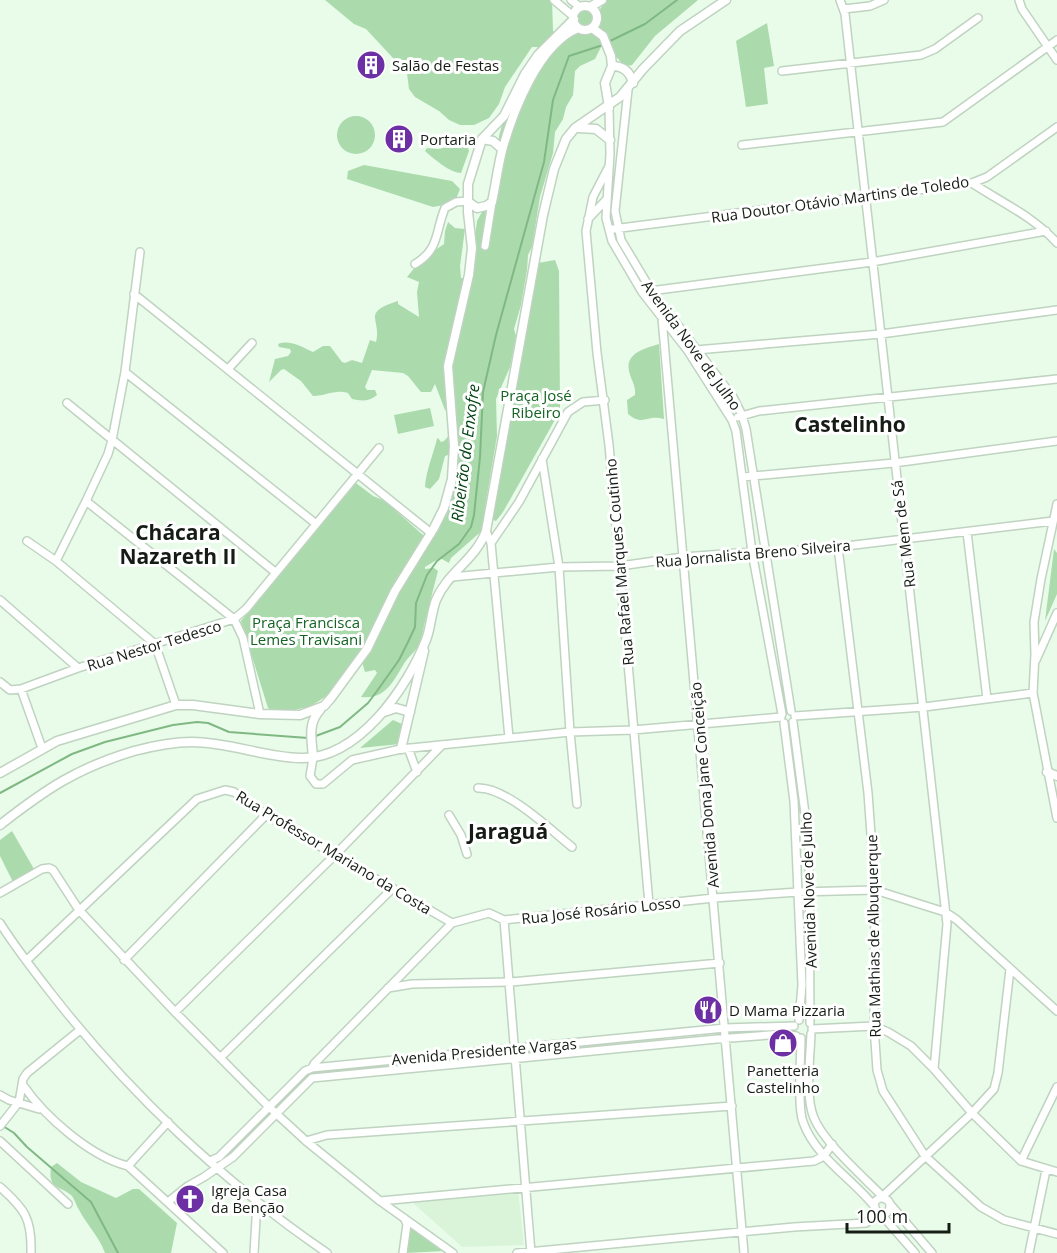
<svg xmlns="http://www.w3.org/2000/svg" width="1057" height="1253" font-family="'Open Sans',sans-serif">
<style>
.built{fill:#daf4da}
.green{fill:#abdaad}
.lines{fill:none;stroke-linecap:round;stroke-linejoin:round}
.stream{stroke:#80b884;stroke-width:2}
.minor-casing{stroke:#bfd3c0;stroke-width:10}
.major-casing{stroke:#bfd3c0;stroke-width:11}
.minor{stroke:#fff;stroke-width:7}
.major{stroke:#fff;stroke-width:8}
.labels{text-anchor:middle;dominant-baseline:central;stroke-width:6;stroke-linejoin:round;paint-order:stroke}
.poi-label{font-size:15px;fill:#151c15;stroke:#fff;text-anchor:start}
.street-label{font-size:15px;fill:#151c15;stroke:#fff}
.park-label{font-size:15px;fill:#136423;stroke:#fff}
.water-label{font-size:16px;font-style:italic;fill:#024211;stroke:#fff}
.district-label{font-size:21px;font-weight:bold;fill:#151c15;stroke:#fff}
</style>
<rect width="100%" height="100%" fill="#e8fce9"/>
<path class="built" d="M518,1190L524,1245L462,1247L411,1201Z"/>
<path class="green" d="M325,0H552L553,31L557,36L595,30V20L589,26L583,27L578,24L577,15C584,6 591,10 595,18L597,13L607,0H698L655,36L632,65L626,66L623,64L603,43L595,59L580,66L575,71L573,95L566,107L563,119L555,132L553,153L540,197L532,247L528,255L527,270L521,305L514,329L516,336L510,367L496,399L497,436L484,513L485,528L451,558L449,563L440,558L425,567V569L434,568L438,571L430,602L431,605C423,619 425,634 417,648C414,653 408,657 405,662C394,680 386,700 361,697L377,673L375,670L365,672L362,662L383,606L362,648L328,695L311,706L290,711H274L268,708L241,621L356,483L373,496L385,501L424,536L442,518L451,465L448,455L445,456L439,479L430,489L425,487C426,471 433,455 437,439L438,438L441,442L444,441L456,428L457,421L445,410L435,384L431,392H421L408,376L403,373L372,370L365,387L367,390H375L377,395C369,402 361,401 352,399L348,393C335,389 326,396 313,396L301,381L284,369L281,370L269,382L275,359L288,356L291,352L290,349L279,347L278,344C290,339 302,347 313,352L323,346H330L342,362L345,363L352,360L362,363L370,340L376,342C382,319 360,313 398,301V304L419,317L417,292L419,282L407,277L421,260L444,244L445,231L448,222L455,228L465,229L460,266L461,278H465L474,245L477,221L488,201L496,168L499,136L508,103L517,81L538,47H532L505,87L499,104L489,118L474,125H460L449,120L439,111L415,97L409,89L407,73L393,58L366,29L354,24Z
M767,23L774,66L764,68L768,104L746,107L736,41Z
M337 135a19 19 0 1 1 38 0a19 19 0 1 1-38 0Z
M454,146L468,147L469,151L461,173C450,173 433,158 425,151L427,148L438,149Z
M364,165L452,181L460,189L456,199L450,200L444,205L433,207L347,179L348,171Z
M555,260L559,271L560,411L503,512L496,521L491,519L538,263Z
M659,344L664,419C646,414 644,427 628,414L627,400L635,395C636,385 631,380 629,371C625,353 646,348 659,344Z
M430,408L434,426L398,434L394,415Z
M1054,549L1057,553V594L1045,621Z
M393,720L402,724L400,744L360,748Z
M12,831L34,869L13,882L0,856V840Z
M57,1163L81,1182L116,1198L133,1189H139L177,1223L171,1253H105C99,1236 86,1224 78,1208C76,1204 74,1198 71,1195C59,1185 48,1190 51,1167Z
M410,1227L444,1251L405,1253Z"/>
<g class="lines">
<path class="stream" d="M608,42L645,24L677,0
M313,737L340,727L368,703L377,691L399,660L408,642L415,627L416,603L427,575L437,561L459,544L471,527L474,515L480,457L483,392L496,335L544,162L553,100L569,56L603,45
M0,793L72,754L105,742L173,725L197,722L208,723L229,732L308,738
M3,1126L14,1133L27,1147L91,1202L118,1253"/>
<g class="minor-casing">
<path id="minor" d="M554,0L573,16
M571,0L580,7
M840,0L845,14L947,924L934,1069
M1019,0L1022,9L1057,60
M844,9L870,6L884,0
M782,71L921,55L935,49L978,18
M628,90L615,211L621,240L651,290L733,397L742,415L746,429L791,711
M609,107L610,154L606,218L612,241L642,292L688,351L732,420L736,431L752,552L782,714
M742,145L943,122L1057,40
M609,166L593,197L586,231L597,353L609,445L649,904
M972,183C1002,203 1033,216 1057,243
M588,219L606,200
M613,229L972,183L987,177L1057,127
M485,246L492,202
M415,264C440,249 435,232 445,208L456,202L467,201
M650,291L872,262L1046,231
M134,294L431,533
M662,318L744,1253
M696,350L881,334L1057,310
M228,369L252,343
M125,372L315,523
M67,403L275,572
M738,417L759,411L1057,379
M542,459L559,567L570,732L577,804
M742,477L894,463L1057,441
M86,501L234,619L243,638L260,714
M1057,504L1041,579L1034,622L1035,654L1033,693L1057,818
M486,531L491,543L509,738
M967,532L987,699
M27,541L56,561L155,644L176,705
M491,543L519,502L568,412L583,402L605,400
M838,547L868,793L875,890L874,1026L877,1070L883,1091L925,1156L981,1207L1004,1220L1057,1234
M56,561L86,501L108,454L112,440L125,372L140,252
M452,577L559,567L620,566L683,557L752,552L767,553L838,547L1053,521
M0,600L78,668
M1036,660L1057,613
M0,682L10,690L21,689L78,668L234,619L246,609L379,448
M21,689L42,748
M795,716L924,707L1033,693
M793,722L809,844L810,1023
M784,723L794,801L802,985L799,1020
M408,748L417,772
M313,758L310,776L316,784H323L352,760L401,749L570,732L633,730L781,717
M478,788C506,787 551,830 572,847
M449,815L461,835L467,854
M0,893L42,869L49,868L53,870L79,910L175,1012L269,1107L306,1141L380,1201L453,1253
M504,920L531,1253
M0,923C15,947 33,970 51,993C128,1092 223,1182 327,1253
M27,960L197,799L225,790L234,792L266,815L452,923
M124,960L266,815
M388,988L412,984L511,982L720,963
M175,1012L336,854L442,745
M812,1029L874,1026L888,1032L911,1046L934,1069L972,1113L1021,1161L1057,1172
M811,1034C810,1058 805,1097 814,1118C824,1143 866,1179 885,1199
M801,1038C801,1057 797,1106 803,1122C816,1158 852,1178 875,1207
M221,1057L393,888
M312,1068L314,1064L452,923L489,913L504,920L714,898L798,892L875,890L945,912L957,920L1057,1011
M23,1085C45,1117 91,1157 128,1166L223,1253
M0,1095L9,1100L39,1109
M0,1126L19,1102L23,1079L27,1073L80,1030
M0,1141L68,1204
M306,1141L327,1135L732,1106
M210,1161L219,1157L305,1071L312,1068L725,1028L794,1026
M1021,1161L1057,1087
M128,1166L168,1122
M0,1187C25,1209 32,1219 31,1253
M883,1196L972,1113L994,1089L998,1073L1010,969
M874 1206a8 8 0 1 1 16 0a8 8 0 1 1-16 0Z
M380,1201L814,1161L824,1156L832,1144
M168,1202L188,1186L204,1177L233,1157L312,1078L717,1039L783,1034L796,1036
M890,1204L932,1253
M880,1213L915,1253
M254,1253L257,1202
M403,1253L407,1224L404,1218
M517,1253L794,1227L866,1223L877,1211
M1029,1253L1046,1170"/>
</g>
<g class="major-casing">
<path id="major" d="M573 18a12 12 0 1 1 24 0a12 12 0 1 1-24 0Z
M590,7L602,0
M592,28L603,36L611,56L612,66L605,83L609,107
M612,66C624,66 630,72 633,83
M578,128L596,129L610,140
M482,139L493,141L502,149
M467,201L477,208L486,206L492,202C496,184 498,165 503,147C514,109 539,44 578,28
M384,712L396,708L410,712
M401,749L424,651
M313,758C312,740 307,724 320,710
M1047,772L1057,776
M0,773L57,741L176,705H193L260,714L300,715L324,706L331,698L367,649L395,591L434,528L444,508L452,479L454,446L448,366L469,275L472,248L468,212V184L482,139L504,116L525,74L538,55L574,19
M0,825C46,789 77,768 134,751C153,746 173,742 192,742C228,742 264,757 300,758C358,760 407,688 426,640C431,627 431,613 436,600C447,573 476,559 486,531L543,215L554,169L566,139L575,128L620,97L643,69L680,31L726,0"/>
</g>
<use href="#minor" class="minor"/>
<use href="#major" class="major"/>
</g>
<defs>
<g id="building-disc" transform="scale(1.5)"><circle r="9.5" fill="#6d2fa4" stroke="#fff"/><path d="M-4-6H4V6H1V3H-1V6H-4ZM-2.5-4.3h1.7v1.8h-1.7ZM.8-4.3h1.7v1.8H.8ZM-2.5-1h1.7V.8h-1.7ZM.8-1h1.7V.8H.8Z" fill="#fff"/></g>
<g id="restaurant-disc" transform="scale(1.5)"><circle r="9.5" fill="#6d2fa4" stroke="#fff"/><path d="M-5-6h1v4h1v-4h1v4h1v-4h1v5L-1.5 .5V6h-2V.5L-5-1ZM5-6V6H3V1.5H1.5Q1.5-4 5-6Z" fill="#fff"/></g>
<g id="shop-disc" transform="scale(1.5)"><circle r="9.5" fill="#6d2fa4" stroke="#fff"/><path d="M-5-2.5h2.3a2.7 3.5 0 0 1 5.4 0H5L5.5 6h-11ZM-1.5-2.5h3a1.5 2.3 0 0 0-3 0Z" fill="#fff"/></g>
<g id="church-disc" transform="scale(1.5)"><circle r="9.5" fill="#6d2fa4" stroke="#fff"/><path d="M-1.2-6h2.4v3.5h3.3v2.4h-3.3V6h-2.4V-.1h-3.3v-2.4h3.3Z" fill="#fff"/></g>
</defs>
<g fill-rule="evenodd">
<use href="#building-disc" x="371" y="65"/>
<use href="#building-disc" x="399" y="139"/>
<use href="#restaurant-disc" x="708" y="1010"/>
<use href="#shop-disc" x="783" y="1043"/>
<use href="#church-disc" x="190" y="1199"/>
</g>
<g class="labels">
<g class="poi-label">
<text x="392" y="65">Salão de Festas</text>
<text x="420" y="139">Portaria</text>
<text x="729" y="1010">D Mama Pizzaria</text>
<text x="783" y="1070" text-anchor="middle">Panetteria<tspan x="783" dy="17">Castelinho</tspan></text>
<text x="211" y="1190">Igreja Casa<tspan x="211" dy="17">da Benção</tspan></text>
</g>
<g class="street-label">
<text transform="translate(840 199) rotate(-8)">Rua Doutor Otávio Martins de Toledo</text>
<text transform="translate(692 345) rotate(54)">Avenida Nove de Julho</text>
<text transform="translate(903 534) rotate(-97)">Rua Mem de Sá</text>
<text transform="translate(753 553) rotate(-5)">Rua Jornalista Breno Silveira</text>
<text transform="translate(619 562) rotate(-95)">Rua Rafael Marques Coutinho</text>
<text transform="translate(154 645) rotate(-17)">Rua Nestor Tedesco</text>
<text transform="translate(704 785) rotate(-95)">Avenida Dona Jane Conceição</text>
<text transform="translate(334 852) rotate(31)">Rua Professor Mariano da Costa</text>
<text transform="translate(808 890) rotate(-92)">Avenida Nove de Julho</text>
<text transform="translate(601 910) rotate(-6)">Rua José Rosário Losso</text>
<text transform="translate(873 936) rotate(-91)">Rua Mathias de Albuquerque</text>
<text transform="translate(484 1051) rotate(-5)">Avenida Presidente Vargas</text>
</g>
<g class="park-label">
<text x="536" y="395">Praça José<tspan x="536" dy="17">Ribeiro</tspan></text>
<text x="306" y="622">Praça Francisca<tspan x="306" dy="17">Lemes Travisani</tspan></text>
</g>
<g class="water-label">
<text transform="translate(465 453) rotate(-83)">Ribeirão do Enxofre</text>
</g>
<g class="district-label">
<text x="850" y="424">Castelinho</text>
<text x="178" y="532">Chácara<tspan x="178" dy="24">Nazareth II</tspan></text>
<text x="508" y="831">Jaraguá</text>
</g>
</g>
<path d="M847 1223v9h102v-9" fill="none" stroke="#151c15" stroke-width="3"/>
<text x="856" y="1223" font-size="18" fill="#151c15" stroke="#ffffff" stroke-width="4.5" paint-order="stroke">100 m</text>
</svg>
